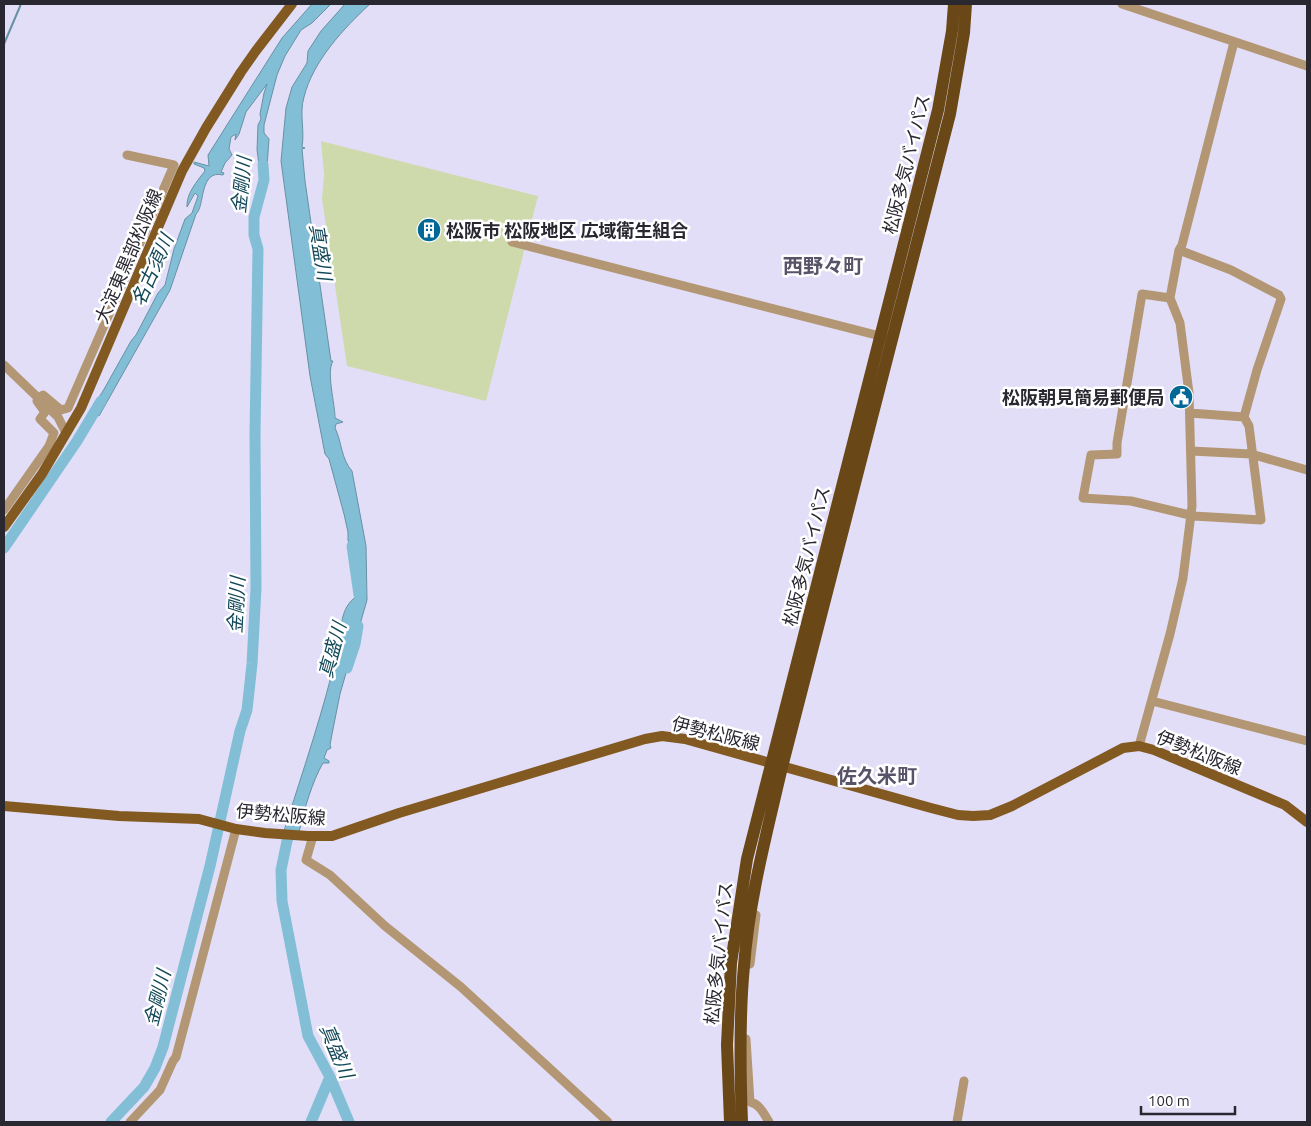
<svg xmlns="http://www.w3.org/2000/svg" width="1311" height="1126" font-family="Ubuntu,'Noto Sans JP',sans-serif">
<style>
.green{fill:#cedaac}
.water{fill:#82bfd6;stroke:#6791a4}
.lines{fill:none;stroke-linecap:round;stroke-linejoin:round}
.stream{stroke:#6791a4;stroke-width:2}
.river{stroke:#82bfd6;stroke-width:11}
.minor{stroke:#b39774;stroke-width:9}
.major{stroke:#825a21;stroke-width:10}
.highway{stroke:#694716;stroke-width:12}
.labels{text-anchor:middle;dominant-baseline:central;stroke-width:5;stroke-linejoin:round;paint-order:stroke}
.street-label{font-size:18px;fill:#292730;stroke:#fff}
.poi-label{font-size:18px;font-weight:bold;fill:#292730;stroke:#fff;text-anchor:start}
.water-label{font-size:19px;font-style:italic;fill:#134859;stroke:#fff}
.quarter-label{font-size:20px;font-weight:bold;fill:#585368;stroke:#fff}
</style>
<rect width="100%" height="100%" fill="#e3def7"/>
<path class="green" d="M321,141L538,196L486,401L347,366L322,199L324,175Z"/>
<path class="water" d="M312,4H331L312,23L301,30L285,56L277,75L264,125V133L269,139L266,181L261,179L257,150L258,125L261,119L260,114L264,93L267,84L246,112L239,134L235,140L236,134L231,137L229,149L232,155L225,163L221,172L224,173L223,175C199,169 205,207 196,214L170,290L99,416L90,411L103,391L131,341L136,335L158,293L165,285L174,249L185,219L192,213L198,196L195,193L187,207C186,194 197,181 205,171L204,168L194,164V162L209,166L208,155L282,38Z
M345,4H370C344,28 313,61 304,97C299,114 305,130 302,147L305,148L302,149L305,181L331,361H333C326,372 335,403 335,418L343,422L336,424L335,428C342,442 341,459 352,471L366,546L367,600L340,694L332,734L330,745L331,748L327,750L324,758L329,761V763H323C312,782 304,810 299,832L284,831C303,770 324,710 338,648C342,629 339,608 357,596V568L348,540V532L344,514L329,459L325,454L310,376L281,161L286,108L292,87L307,63L308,51L321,31Z"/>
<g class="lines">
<path class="stream" d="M4,44L21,4"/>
<path class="river" d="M352,546L359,595
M4,548L77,441L101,401
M347,668L355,644L358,626
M292,825L287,841L281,870L282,901L308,1036L330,1077L349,1122
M111,1122L144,1087L155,1068L163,1047L210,866L240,731L247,710L252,664L256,588L255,434L258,249L254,235V217L264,180L263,164
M311,1122L330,1077"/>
<path class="minor" d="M1122,4L1307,66
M512,242L884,337
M1170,298L1142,294L1117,443V454L1091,455L1083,498L1131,501L1194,516L1261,520L1249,426L1244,417L1257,370L1281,299L1279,295L1231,270L1179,250
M4,365L58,417L66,433
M1190,413L1244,417
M1191,451L1251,454L1307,470
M4,510L49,446L54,433L40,419L45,412L37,401L38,398L43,395L61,410L68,408L174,165L127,155
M1152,701L1307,741
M1139,746L1170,634L1183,578L1192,506L1189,393L1180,323L1170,298L1179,250L1182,245L1234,42
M313,836L306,860L330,875L385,926L461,987L608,1122
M750,964L756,915
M746,1039L750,1102C760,1104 764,1114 769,1122
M130,1122L160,1090L173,1061L176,1057L236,829
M957,1122L964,1081"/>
<path class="major" d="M4,527L42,474L81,408L182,171L206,128L241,72L255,52L292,4
M4,806L119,816L199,819L236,829L265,833L308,836H332L399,813L645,739L662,736L685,739L931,808L958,815L973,816L990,815L1012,806L1123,748L1139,746L1154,750L1285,805L1307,822"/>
<path class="highway" d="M730,1122L727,1045L731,963L747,859L938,110L952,31L954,4
M742,1122C740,1070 739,1018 744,966C749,899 767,832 782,767L950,114L964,33L966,4"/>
</g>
<defs>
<g id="building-disc" transform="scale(1.25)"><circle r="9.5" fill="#026997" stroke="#fff"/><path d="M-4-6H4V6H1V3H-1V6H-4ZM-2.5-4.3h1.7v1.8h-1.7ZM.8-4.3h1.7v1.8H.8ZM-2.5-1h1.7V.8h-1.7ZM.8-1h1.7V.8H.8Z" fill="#fff"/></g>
<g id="civic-disc" transform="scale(1.25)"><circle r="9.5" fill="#026997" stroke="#fff"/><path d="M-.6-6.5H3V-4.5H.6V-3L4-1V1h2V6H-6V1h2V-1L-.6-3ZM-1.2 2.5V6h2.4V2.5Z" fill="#fff"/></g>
</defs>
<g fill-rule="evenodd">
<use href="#building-disc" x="429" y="230"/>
<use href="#civic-disc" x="1181" y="397"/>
</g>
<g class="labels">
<g class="street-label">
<text transform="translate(906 164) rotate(-76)">松阪多気バイパス</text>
<text transform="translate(128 256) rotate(-67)">大淀東黒部松阪線</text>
<text transform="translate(806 556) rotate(-76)">松阪多気バイパス</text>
<text transform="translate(716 733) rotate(14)">伊勢松阪線</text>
<text transform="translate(1199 752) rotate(22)">伊勢松阪線</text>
<text transform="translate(281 814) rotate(5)">伊勢松阪線</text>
<text transform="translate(718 953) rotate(-84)">松阪多気バイパス</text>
</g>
<g class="poi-label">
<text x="446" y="230">松阪市 松阪地区 広域衛生組合</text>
<text x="1164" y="397" text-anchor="end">松阪朝見簡易郵便局</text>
</g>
<g class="water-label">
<text transform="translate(241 185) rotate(-84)">金剛川</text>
<text transform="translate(321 252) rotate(81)">真盛川</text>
<text transform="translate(152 270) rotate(-66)">名古須川</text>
<text transform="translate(236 605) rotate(-87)">金剛川</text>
<text transform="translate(332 650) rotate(-75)">真盛川</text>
<text transform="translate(157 998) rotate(-76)">金剛川</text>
<text transform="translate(337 1051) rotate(67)">真盛川</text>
</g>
<g class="quarter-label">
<text x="823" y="265">西野々町</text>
<text x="877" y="775">佐久米町</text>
</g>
</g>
<rect width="1311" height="1126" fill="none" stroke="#292730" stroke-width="10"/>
<path d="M1141 1106v8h94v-8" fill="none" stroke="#292730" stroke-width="2.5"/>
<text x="1148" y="1106" font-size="15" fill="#292730" stroke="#ffffff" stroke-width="4" paint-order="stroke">100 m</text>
</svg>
